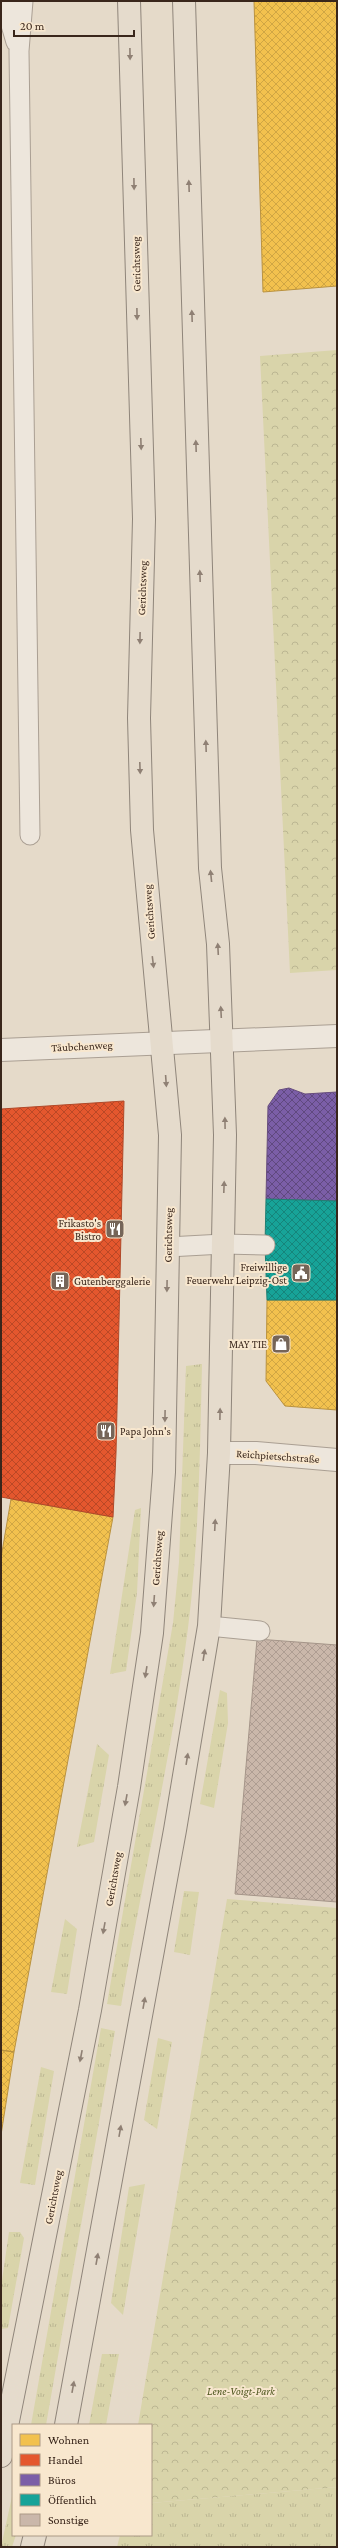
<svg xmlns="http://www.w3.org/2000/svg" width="338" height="2548" font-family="'Crimson Pro',serif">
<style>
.grass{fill:url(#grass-tufts)}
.park{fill:url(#park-crowns)}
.homes{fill:url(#homes-cross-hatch);stroke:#ba923f}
.shops{fill:url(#shops-cross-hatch);stroke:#b14828}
.offices{fill:url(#offices-cross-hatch);stroke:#674d7d}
.public{fill:url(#public-cross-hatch);stroke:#217e72}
.building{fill:url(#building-cross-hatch);stroke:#a59589}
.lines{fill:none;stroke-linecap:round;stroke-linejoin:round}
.service-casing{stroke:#aa9f93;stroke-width:21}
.minor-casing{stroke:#aa9f93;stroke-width:24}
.tertiary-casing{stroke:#aa9f93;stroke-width:24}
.primary-casing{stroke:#8f857a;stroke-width:24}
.service{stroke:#ede6dc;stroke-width:19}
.minor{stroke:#ede6dc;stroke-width:22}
.tertiary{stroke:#ede6dc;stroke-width:22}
.primary{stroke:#e5dbcc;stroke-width:22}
.oneway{fill:#8f8074}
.labels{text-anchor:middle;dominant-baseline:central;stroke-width:4;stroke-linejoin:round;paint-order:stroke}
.street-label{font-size:11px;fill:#39261b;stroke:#f8e7ce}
.poi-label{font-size:11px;fill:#39261b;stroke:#f8e7ce;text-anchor:end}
.park-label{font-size:11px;font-style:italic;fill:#4f5720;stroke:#f8e7ce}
</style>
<defs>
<pattern id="grass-tufts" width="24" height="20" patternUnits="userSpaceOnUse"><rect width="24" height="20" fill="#d9d4aa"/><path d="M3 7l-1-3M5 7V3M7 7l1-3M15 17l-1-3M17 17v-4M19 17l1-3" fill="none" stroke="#bbb692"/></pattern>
<pattern id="park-crowns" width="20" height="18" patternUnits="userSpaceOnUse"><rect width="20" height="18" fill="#d9d4aa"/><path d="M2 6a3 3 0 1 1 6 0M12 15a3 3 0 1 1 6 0" fill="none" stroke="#bbb692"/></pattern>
<pattern id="homes-cross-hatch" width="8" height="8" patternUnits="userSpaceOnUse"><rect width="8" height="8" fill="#f2c14e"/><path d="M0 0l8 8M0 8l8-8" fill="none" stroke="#d0a644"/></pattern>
<pattern id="shops-cross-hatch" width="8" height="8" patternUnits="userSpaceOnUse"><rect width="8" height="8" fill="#e4572e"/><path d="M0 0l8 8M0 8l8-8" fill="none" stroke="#ba4826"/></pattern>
<pattern id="offices-cross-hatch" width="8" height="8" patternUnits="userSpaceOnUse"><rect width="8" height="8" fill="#7b5ea7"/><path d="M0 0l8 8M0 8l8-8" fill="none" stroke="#60497f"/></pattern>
<pattern id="public-cross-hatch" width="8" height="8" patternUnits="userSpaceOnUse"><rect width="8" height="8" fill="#17a398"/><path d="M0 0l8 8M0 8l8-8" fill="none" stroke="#16857b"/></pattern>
<pattern id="building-cross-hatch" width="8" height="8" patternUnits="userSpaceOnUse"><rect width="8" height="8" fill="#cab7aa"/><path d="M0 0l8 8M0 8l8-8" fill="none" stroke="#ae9d92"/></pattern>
</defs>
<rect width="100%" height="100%" fill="#e5dac9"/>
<path class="grass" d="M202,1364C200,1451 199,1541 188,1628C172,1755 142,1880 121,2006L107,2004L173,1623L179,1562L186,1366Z
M141,1508L137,1593L126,1671L110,1674L135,1510Z
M220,1690L227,1693L228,1723L214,1808L200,1804Z
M97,1744L109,1755L94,1842L77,1847Z
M184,1891L199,1892L190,1955L174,1952Z
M65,1919L77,1929L67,1994L51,1992Z
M101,2028L115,2031L46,2425H31Z
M158,2038L172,2042L157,2129L144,2120Z
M41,2067L54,2071L35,2185L20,2183Z
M145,2184L123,2315L111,2303L129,2187Z
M9,2232H20L24,2238L8,2328L1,2329V2287Z
M102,2354H119L106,2425H89Z
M337,2487V2547H117L120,2535H151V2503Z
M13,2492V2535H16L12,2547H1Z"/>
<path class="park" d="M337,350V970L290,973L260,356Z
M227,1899L337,1908V2487L151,2503V2425H138Z"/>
<path class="homes" d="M254,1H337V286L263,292Z
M267,1300H337V1410L285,1406L266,1381Z
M11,1499L113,1517L14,2052L1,2050V1558Z
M1,2050L14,2052L1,2135Z"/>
<path class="shops" d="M124,1101L116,1453L113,1517L1,1497V1109Z"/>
<path class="offices" d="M289,1088L305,1094L337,1092V1201L266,1199L268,1106L279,1090Z"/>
<path class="public" d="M266,1199L337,1201V1300H267L265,1245Z"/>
<path class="building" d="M257,1639L337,1645V1902L235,1894Z"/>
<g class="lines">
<g class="service-casing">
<path id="service" d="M4,1L16,42
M23,1L19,51L30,835
M168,1247L223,1244L265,1245
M209,1626L260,1631"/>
</g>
<g class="minor-casing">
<path id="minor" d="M219,1453H256L337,1460"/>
</g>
<g class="tertiary-casing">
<path id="tertiary" d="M1,1050L337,1036"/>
</g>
<g class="primary-casing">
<path id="primary" d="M66,2425L175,1830L209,1626L219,1453L225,1135L218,944L210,868L184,1
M1,2456L90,2010L129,1787L152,1633L164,1472L170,1135L142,830L139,718L144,519L129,1
M32,2547L35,2535"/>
</g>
<use href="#service" class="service"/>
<use href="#minor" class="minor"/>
<use href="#tertiary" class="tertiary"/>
<use href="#primary" class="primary"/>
</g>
<defs><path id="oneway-solid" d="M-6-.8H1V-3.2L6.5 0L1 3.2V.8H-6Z"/></defs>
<g class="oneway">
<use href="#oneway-solid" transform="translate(130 54) rotate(89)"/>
<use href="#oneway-solid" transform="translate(134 184) rotate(89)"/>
<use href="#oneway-solid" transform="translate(189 186) rotate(-92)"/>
<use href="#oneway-solid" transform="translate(137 314) rotate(89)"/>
<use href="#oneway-solid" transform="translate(192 316) rotate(-92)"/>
<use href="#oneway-solid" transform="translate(141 444) rotate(88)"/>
<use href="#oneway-solid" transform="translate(196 446) rotate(-92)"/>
<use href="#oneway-solid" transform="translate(200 576) rotate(-92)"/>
<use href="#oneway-solid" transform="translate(140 638) rotate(91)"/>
<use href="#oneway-solid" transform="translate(206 746) rotate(-92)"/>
<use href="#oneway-solid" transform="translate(140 768) rotate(88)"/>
<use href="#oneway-solid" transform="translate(211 876) rotate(-96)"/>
<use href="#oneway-solid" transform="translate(218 949) rotate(-93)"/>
<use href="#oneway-solid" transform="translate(153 962) rotate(83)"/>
<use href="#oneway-solid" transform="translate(221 1012) rotate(-93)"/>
<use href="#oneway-solid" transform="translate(166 1081) rotate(86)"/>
<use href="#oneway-solid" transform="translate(225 1123) rotate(-91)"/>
<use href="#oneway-solid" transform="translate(224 1187) rotate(-88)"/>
<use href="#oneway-solid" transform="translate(167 1286) rotate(91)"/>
<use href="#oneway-solid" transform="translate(220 1414) rotate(-89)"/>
<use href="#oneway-solid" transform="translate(165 1416) rotate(91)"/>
<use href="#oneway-solid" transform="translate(215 1525) rotate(-87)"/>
<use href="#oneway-solid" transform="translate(154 1601) rotate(94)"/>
<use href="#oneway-solid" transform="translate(204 1655) rotate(-81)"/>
<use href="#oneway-solid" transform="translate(146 1672) rotate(99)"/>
<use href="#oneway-solid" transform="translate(187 1759) rotate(-81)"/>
<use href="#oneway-solid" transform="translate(126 1800) rotate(100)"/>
<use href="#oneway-solid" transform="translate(104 1928) rotate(100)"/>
<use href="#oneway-solid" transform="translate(144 2003) rotate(-80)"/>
<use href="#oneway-solid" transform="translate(81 2056) rotate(101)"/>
<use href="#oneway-solid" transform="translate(120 2131) rotate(-80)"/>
<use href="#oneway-solid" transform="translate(97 2259) rotate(-80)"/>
<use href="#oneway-solid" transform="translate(73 2387) rotate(-80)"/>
</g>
<defs>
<g id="restaurant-square" transform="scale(1)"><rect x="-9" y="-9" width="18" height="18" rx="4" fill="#756558" stroke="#f8e7ce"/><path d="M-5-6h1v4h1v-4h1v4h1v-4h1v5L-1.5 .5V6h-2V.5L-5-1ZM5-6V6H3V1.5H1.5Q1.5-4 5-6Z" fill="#fff"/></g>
<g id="civic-square" transform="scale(1)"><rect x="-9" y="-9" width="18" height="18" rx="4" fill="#756558" stroke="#f8e7ce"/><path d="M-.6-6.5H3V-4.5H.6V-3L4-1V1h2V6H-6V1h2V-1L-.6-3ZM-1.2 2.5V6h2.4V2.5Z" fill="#fff"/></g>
<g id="building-square" transform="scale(1)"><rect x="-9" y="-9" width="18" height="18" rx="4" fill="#756558" stroke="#f8e7ce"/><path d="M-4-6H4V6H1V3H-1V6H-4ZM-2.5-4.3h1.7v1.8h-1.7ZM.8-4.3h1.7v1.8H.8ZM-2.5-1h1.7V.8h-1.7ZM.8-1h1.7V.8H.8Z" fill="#fff"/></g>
<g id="shop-square" transform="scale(1)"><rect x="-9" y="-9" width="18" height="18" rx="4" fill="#756558" stroke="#f8e7ce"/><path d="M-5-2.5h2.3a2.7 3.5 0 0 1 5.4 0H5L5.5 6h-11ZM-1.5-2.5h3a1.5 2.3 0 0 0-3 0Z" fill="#fff"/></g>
</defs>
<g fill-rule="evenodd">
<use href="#restaurant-square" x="115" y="1229"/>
<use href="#civic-square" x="301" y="1273"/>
<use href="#building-square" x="60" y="1281"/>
<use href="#shop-square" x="281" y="1344"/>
<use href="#restaurant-square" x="106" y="1431"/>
</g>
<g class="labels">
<g class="street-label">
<text transform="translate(136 264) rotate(-91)">Gerichtsweg</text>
<text transform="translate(142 588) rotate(-88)">Gerichtsweg</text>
<text transform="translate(149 912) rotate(-94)">Gerichtsweg</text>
<text transform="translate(82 1046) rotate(-3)">Täubchenweg</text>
<text transform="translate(168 1235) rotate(-89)">Gerichtsweg</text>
<text transform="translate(278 1456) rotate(4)">Reichpietschstraße</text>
<text transform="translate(157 1558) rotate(-86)">Gerichtsweg</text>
<text transform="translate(113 1879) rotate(-80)">Gerichtsweg</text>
<text transform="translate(53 2197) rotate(-79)">Gerichtsweg</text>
</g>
<g class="poi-label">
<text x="101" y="1223">Frikasto's<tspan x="101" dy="13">Bistro</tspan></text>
<text x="287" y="1267">Freiwillige<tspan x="287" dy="13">Feuerwehr Leipzig-Ost</tspan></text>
<text x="74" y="1281" text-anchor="start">Gutenberggalerie</text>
<text x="267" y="1344">MAY TIE</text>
<text x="120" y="1431" text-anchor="start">Papa John's</text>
</g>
<g class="park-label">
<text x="241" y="2391">Lene-Voigt-Park</text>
</g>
</g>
<rect width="338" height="2548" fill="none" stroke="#39261b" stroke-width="4"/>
<rect x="12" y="2424" width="140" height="112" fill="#f8e7ce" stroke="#ac9a86"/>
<rect x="20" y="2434" width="20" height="12" fill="#f2c14e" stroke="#ac9a86"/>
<text x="48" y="2444" font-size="12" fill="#39261b">Wohnen</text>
<rect x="20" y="2454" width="20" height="12" fill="#e4572e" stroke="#ac9a86"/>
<text x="48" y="2464" font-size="12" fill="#39261b">Handel</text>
<rect x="20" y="2474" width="20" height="12" fill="#7b5ea7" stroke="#ac9a86"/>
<text x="48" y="2484" font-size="12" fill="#39261b">Büros</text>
<rect x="20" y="2494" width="20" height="12" fill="#17a398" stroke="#ac9a86"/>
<text x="48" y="2504" font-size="12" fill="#39261b">Öffentlich</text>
<rect x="20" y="2514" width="20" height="12" fill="#cab7aa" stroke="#ac9a86"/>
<text x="48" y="2524" font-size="12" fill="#39261b">Sonstige</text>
<path d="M14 30v6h120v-6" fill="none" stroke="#39261b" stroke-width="2"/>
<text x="20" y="30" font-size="12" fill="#39261b" stroke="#f8e7ce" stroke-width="3" paint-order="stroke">20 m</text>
</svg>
